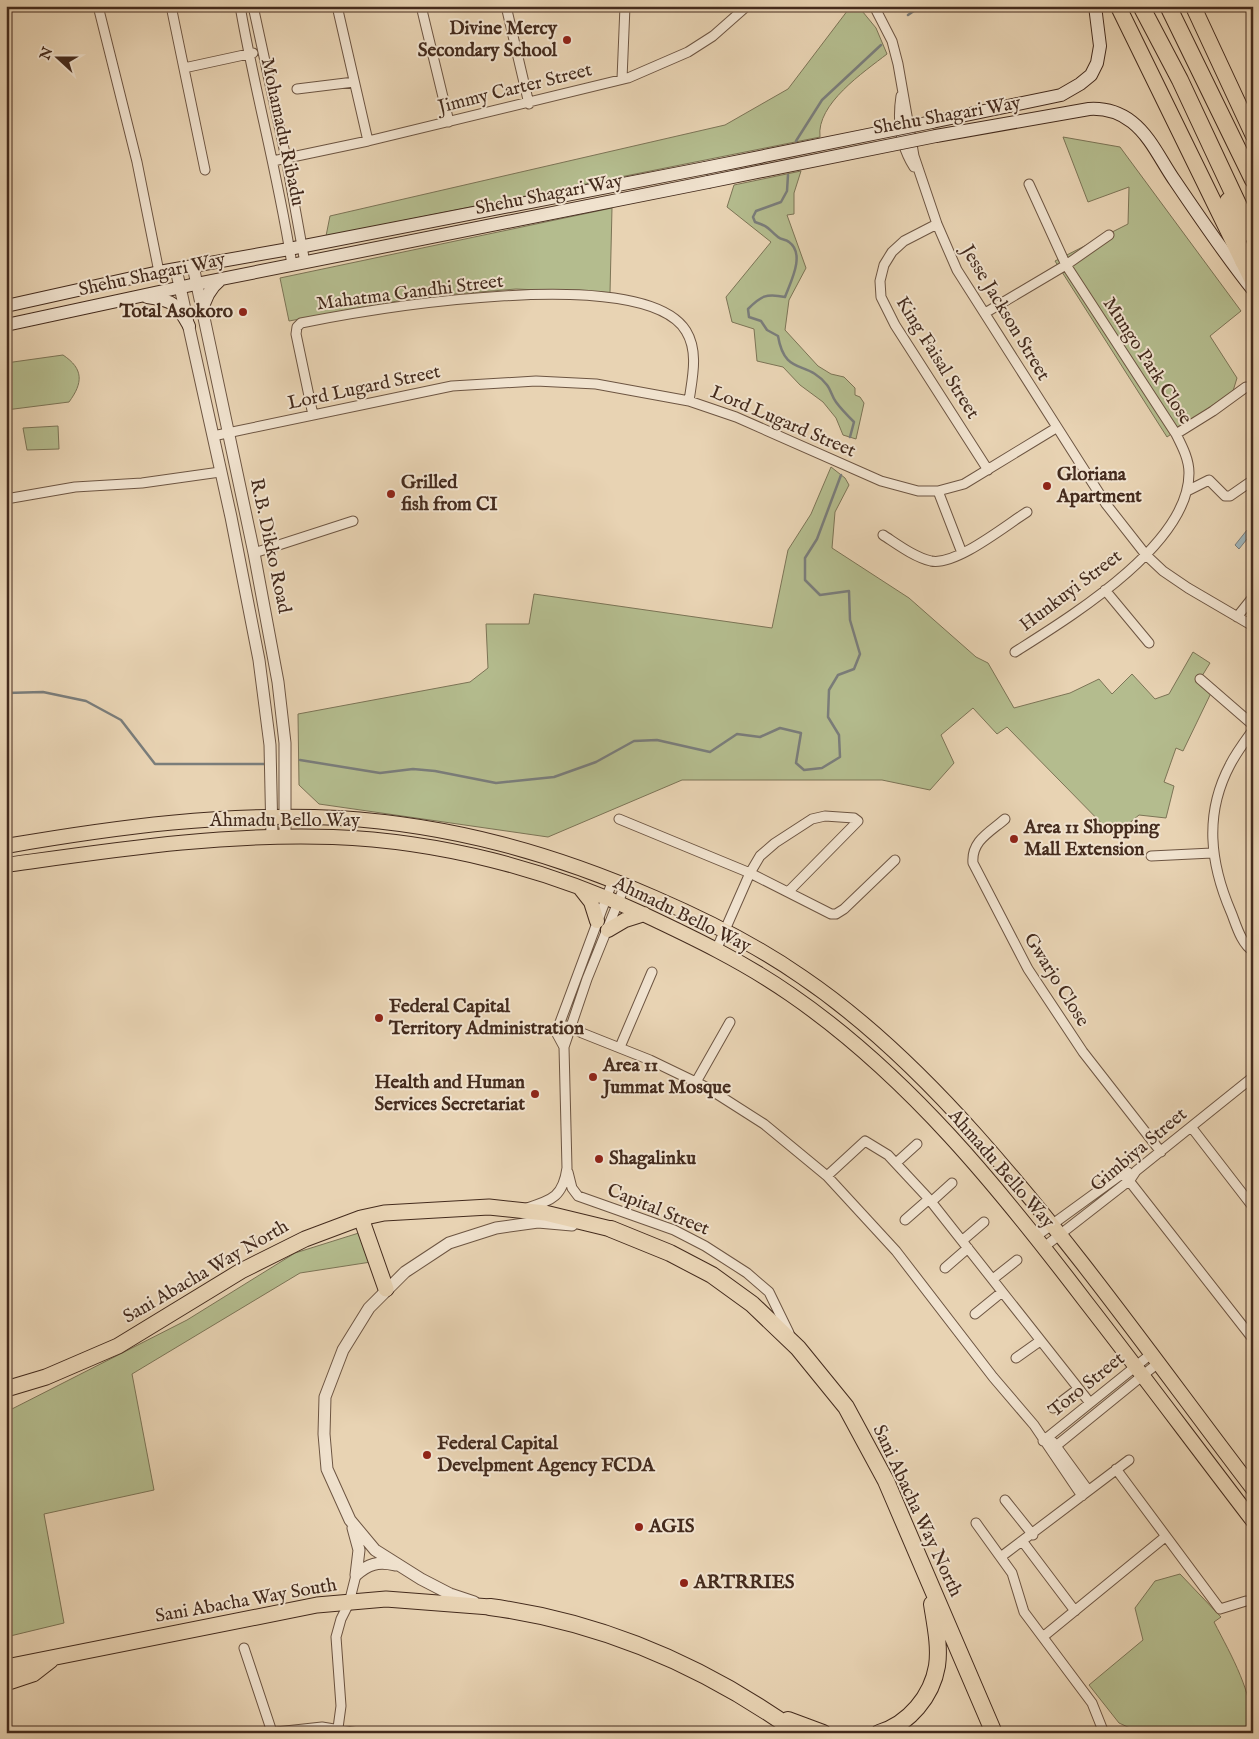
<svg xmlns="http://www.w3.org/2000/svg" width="1259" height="1739" font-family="'IM FELL English',serif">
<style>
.green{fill:#b4bc8e;stroke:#7c7456}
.water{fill:#9eb4b9;stroke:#7a7d7b}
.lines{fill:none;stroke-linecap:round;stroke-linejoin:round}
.stream{stroke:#7a7d7b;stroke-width:2.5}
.minor-casing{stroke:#6d5542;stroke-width:11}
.tertiary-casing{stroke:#6d5542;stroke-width:13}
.secondary-casing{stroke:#442b1d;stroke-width:14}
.primary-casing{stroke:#442b1d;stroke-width:16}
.trunk-casing{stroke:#442b1d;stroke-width:17}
.motorway-casing{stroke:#442b1d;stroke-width:18}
.minor{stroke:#f0e2ce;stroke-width:9}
.tertiary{stroke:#f0e2ce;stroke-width:11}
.secondary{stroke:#f0e2ce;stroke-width:12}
.primary{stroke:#e8d3b3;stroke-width:14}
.trunk{stroke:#e8d3b3;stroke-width:15}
.motorway{stroke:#e8d3b3;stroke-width:16}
.secondary-bridge-casing{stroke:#442b1d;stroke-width:14;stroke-linecap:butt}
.secondary-bridge{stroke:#f0e2ce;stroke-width:12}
.poi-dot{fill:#8f2418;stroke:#f0e2ce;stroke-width:2}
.labels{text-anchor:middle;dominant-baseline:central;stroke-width:4;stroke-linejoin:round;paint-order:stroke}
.poi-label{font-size:19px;font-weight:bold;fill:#442b1d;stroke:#f0e2ce;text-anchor:start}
.street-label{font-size:19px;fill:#442b1d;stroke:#f0e2ce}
</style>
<rect width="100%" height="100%" fill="#e8d3b3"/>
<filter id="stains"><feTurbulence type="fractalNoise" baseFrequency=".004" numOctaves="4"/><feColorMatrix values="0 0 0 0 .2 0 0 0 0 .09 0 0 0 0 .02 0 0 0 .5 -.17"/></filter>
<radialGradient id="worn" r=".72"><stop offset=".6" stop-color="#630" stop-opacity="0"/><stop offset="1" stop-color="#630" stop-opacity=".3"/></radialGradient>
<path class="green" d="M851,6H858L876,28L887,54C864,72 816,104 820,137L326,236L330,216L725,125L788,89Z
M1063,137L1120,147L1241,311L1210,336L1237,378L1233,391L1167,437L1055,261L1128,224L1129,187L1088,202Z
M801,171L794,193V214L787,215L806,268L789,300L785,330L818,366L831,374L844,377L855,388V395L860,397L864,403L856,439L843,435L836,418L823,402L800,385L783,367L757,361L754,329L732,322L726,297L771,242L727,207L734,185Z
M612,208L610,293L516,289L419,297L289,321L280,278Z
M63,355C84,369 83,383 69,402L6,410V363Z
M58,426L59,449L27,450L23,428Z
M831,467L845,478L849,485L835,512L832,548L909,598L976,657L988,663L1014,708L1070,693L1099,679L1112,694L1132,674L1155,699L1169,694L1193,652L1210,663L1202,676L1212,691L1183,751L1176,748L1164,782L1174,786L1166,818L1139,815L1114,836L1007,727L997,734L973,708L941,735L954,763L930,790L882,780H682L548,837L319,804L299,785L298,714L470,682L488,668L486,624H529L534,594L772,628L788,550L811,514Z
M362,1232L371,1262L300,1273L132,1374L154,1490L44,1514L64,1623L6,1637V1412L187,1320L295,1253Z
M1180,1574L1221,1617L1214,1622C1232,1657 1253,1692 1253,1733H1141L1119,1723L1089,1685L1143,1640L1135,1608L1155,1581Z"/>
<path class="water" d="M1247,530L1251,534L1239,549L1235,545Z"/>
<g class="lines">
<path class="stream" d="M908,15L921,6
M796,141L822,100L881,45
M788,175L787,191L781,202L756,211L753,217L755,222C770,227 767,228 778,237C781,240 786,239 789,242C806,254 790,283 785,297C766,293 761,296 748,309L749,317L761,321L767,330L778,336C785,377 807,359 827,385C831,390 832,397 836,402C841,409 848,416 854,422L850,437
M6,693L43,692L86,701L121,720L155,764H264
M300,760L380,773L413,769L435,771L496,783L554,777L596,762L634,741L657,740L710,752L737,734L760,737L780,728L801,733L796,763L804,770L822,768L840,757L839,735L828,717L829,690L838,675L854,669L860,654L850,620L849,591L820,595L805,580V558L817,539L841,475"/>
<g class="minor-casing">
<path id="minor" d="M98,6L137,162L159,272
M171,6L205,170
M240,6C255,93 279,178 292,265
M253,6L286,158L305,263
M337,6L368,141
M421,6L449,122
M506,6L529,104
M874,6L892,41L898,64L914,156L937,224L957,270L1106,504L1146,555L1163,571L1188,588L1253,626
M184,68L253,53
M622,79L625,6
M297,89L354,82
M901,96C897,122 900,145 914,167
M273,161L368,141L628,78L688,52L713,36L747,6
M937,224L904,241L892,252L884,265L880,281L881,297L895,325L988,470
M985,313L1066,265L1109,235
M313,415L296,334L297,327L301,323C372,309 643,262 686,331C699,352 692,379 689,401
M1176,434L1213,411L1246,387
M213,436L452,386L536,381L596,384L689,401L736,417L881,481L918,491H938L964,484L1056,428
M938,491L962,553
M1187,491L1209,480L1225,496H1230L1253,480
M6,499L75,487L142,483L220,472
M883,535C897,544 914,557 931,561C956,566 1006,525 1027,512
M254,553L353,521
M1105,590L1149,643
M1237,617L1253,597
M1015,652C1070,617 1189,545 1189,473C1189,459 1182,446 1176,434L1066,265L1029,184
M1200,679L1253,725
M1253,730C1245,741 1236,753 1230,765C1204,814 1210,863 1231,912C1236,924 1241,944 1253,951
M619,819L750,873L831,914H836L844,909L895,860
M1005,819C990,832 971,841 973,863L1028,969L1083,1052L1161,1152
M1151,856L1212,853
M717,948L750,873L760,856L775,843L812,819L825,816L854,818L858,821L789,891
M559,1025L572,1027L582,1033L650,1060L706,1087L764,1124L827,1176L896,1251L993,1377L1034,1425L1082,1496
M564,1047L557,1034L559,1025L613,880
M620,1047L652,972
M696,1082L730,1022
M1192,1128L1253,1207
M896,1163L917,1144
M568,1172L572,1188L578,1196L674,1230L705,1246L747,1273L769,1292L789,1333
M1123,1173L1253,1339
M827,1176L865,1141L888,1155L929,1199L1090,1403
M931,1202L952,1183
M527,1208C553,1200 563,1196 567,1168L564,1047L587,979L625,885
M905,1220L929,1199
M1035,1237L1123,1173L1128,1172
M963,1240L984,1222
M1044,1247L1130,1180L1136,1171L1253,1077
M945,1268L968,1248
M993,1279L1017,1260
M975,1314L1002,1292
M1016,1358L1040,1341
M1053,1408L1078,1389
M1043,1441L1151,1354
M1053,1442L1088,1490
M1051,1450L1158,1363
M1116,1469L1220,1609L1246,1601
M1005,1500L1033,1535
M976,1523L1012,1573L1024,1612L1092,1703L1104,1733
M1023,1542L1075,1611
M1002,1556L1129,1460
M1044,1636L1165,1537
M244,1648L272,1732
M338,1728L341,1706L336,1637L341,1619L349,1603L356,1575
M267,1733L322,1727L358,1733"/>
</g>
<g class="tertiary-casing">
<path id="tertiary" d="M193,266L254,553L278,682L285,743V837
M176,269L231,517L259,660L270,745L272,837
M353,1528L359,1550L356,1575
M356,1575C368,1564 378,1561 395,1565
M474,1602L450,1594L421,1579L375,1550L350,1520L327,1469L324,1434L325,1397L343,1350L369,1308L405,1272L449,1243L496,1228L538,1222L572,1225"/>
</g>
<g class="secondary-casing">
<path id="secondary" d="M932,122L1061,95L1080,84L1091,75L1097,63L1100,46L1095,6
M936,136L1089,109C1105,108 1119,112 1132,122C1151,137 1161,161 1175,181C1200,218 1225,255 1253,290
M147,297C173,300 177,304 189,326
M6,306L159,272L289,249L705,168
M202,313C204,299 210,288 221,279
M6,325L196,284L708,182"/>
</g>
<g class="primary-casing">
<path id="primary" d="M6,846C116,827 228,812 339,818C451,825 552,853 655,898C706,920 756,945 802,977C864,1019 926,1079 976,1135C1076,1247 1162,1370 1253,1489
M6,865C114,850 224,833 333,837C440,841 547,869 643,914C694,938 744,962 790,994C908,1075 1000,1189 1086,1302C1142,1374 1197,1448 1253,1521
M580,888L591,902L597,921
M608,930L625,920L644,914"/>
</g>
<g class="trunk-casing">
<path id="trunk" d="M1118,6L1253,282
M1193,6L1253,135
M361,1218L386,1289
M6,1389L46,1377L118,1346L241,1271L305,1239L361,1218L384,1213L489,1207L545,1213L611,1229
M6,1667L317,1605L386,1599L490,1607
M6,1683L33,1674L51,1660"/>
</g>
<g class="motorway-casing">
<path id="motorway" d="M1141,6L1180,80L1253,236
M1168,6L1253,180
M1228,201L1243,261
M611,1229L670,1253L712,1275L752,1304L798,1348L846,1407L886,1481L994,1733
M490,1607C602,1622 706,1667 798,1733
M788,1720L823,1733
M879,1733C909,1724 932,1696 937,1666C940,1646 935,1624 932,1604"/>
</g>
<use href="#minor" class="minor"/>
<use href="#tertiary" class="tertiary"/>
<use href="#secondary" class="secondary"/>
<use href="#primary" class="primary"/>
<use href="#trunk" class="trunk"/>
<use href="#motorway" class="motorway"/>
<g class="secondary-bridge-casing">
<path id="secondary-bridge" d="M705,168L932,122
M708,182L936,136"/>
</g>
<use href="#secondary-bridge" class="secondary-bridge"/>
</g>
<g class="poi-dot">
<circle cx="567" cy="40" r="5"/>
<circle cx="243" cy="312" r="5"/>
<circle cx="1047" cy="486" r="5"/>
<circle cx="391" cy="494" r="5"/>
<circle cx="1014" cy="839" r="5"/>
<circle cx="379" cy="1018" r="5"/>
<circle cx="593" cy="1077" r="5"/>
<circle cx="535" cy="1094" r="5"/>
<circle cx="599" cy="1159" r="5"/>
<circle cx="427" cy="1455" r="5"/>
<circle cx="639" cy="1527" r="5"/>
<circle cx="684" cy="1583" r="5"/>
</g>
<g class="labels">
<g class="poi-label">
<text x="557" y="29" text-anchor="end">Divine Mercy<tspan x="557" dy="22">Secondary School</tspan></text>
<text x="233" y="312" text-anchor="end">Total Asokoro</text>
<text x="1057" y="475">Gloriana<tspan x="1057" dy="22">Apartment</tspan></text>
<text x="401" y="483">Grilled<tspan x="401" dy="22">fish from CI</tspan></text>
<text x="1024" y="828">Area 11 Shopping<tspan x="1024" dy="22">Mall Extension</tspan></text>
<text x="389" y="1007">Federal Capital<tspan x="389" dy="22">Territory Administration</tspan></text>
<text x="603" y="1066">Area 11<tspan x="603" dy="22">Jummat Mosque</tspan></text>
<text x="525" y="1083" text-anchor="end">Health and Human<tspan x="525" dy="22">Services Secretariat</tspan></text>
<text x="609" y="1159">Shagalinku</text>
<text x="437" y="1444">Federal Capital<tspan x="437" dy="22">Develpment Agency FCDA</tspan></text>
<text x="649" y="1527">AGIS</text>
<text x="694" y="1583">ARTRRIES</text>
</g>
<g class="street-label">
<text transform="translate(515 89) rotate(-14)">Jimmy Carter Street</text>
<text transform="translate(947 116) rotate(-10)">Shehu Shagari Way</text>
<text transform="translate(282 132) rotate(78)">Mohamadu Ribadu</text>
<text transform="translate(549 195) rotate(-11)">Shehu Shagari Way</text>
<text transform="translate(152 275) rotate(-12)">Shehu Shagari Way</text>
<text transform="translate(410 293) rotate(-7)">Mahatma Gandhi Street</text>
<text transform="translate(1005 313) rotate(59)">Jesse Jackson Street</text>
<text transform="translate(937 358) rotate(58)">King Faisal Street</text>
<text transform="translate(1147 361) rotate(57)">Mungo Park Close</text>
<text transform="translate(364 388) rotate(-12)">Lord Lugard Street</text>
<text transform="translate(783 422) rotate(23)">Lord Lugard Street</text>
<text transform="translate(270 546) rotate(78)">R.B. Dikko Road</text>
<text transform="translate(1071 591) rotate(-37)">Hunkuyi Street</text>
<text x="285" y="821">Ahmadu Bello Way</text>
<text transform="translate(682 915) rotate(26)">Ahmadu Bello Way</text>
<text transform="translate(1056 980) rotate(58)">Gwarjo Close</text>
<text transform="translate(1139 1150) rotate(-40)">Gimbiya Street</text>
<text transform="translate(1001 1169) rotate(49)">Ahmadu Bello Way</text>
<text transform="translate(658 1210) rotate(22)">Capital Street</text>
<text transform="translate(206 1272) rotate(-30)">Sani Abacha Way North</text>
<text transform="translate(1087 1385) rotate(-39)">Toro Street</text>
<text transform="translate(917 1511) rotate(65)">Sani Abacha Way North</text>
<text transform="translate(246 1601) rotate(-10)">Sani Abacha Way South</text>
</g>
</g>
<rect width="1259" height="1739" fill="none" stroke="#e8d3b3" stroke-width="25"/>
<rect x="8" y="8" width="1244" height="1724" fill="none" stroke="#442b1d" stroke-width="2.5"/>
<rect x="12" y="12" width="1234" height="1714" fill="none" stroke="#442b1d"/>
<g transform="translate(58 58) rotate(291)" stroke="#f0e2ce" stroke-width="4" paint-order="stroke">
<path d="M0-4L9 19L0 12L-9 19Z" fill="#442b1d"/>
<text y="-8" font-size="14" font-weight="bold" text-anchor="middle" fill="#442b1d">N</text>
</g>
<rect width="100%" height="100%" filter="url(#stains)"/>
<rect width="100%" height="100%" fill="url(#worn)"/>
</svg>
